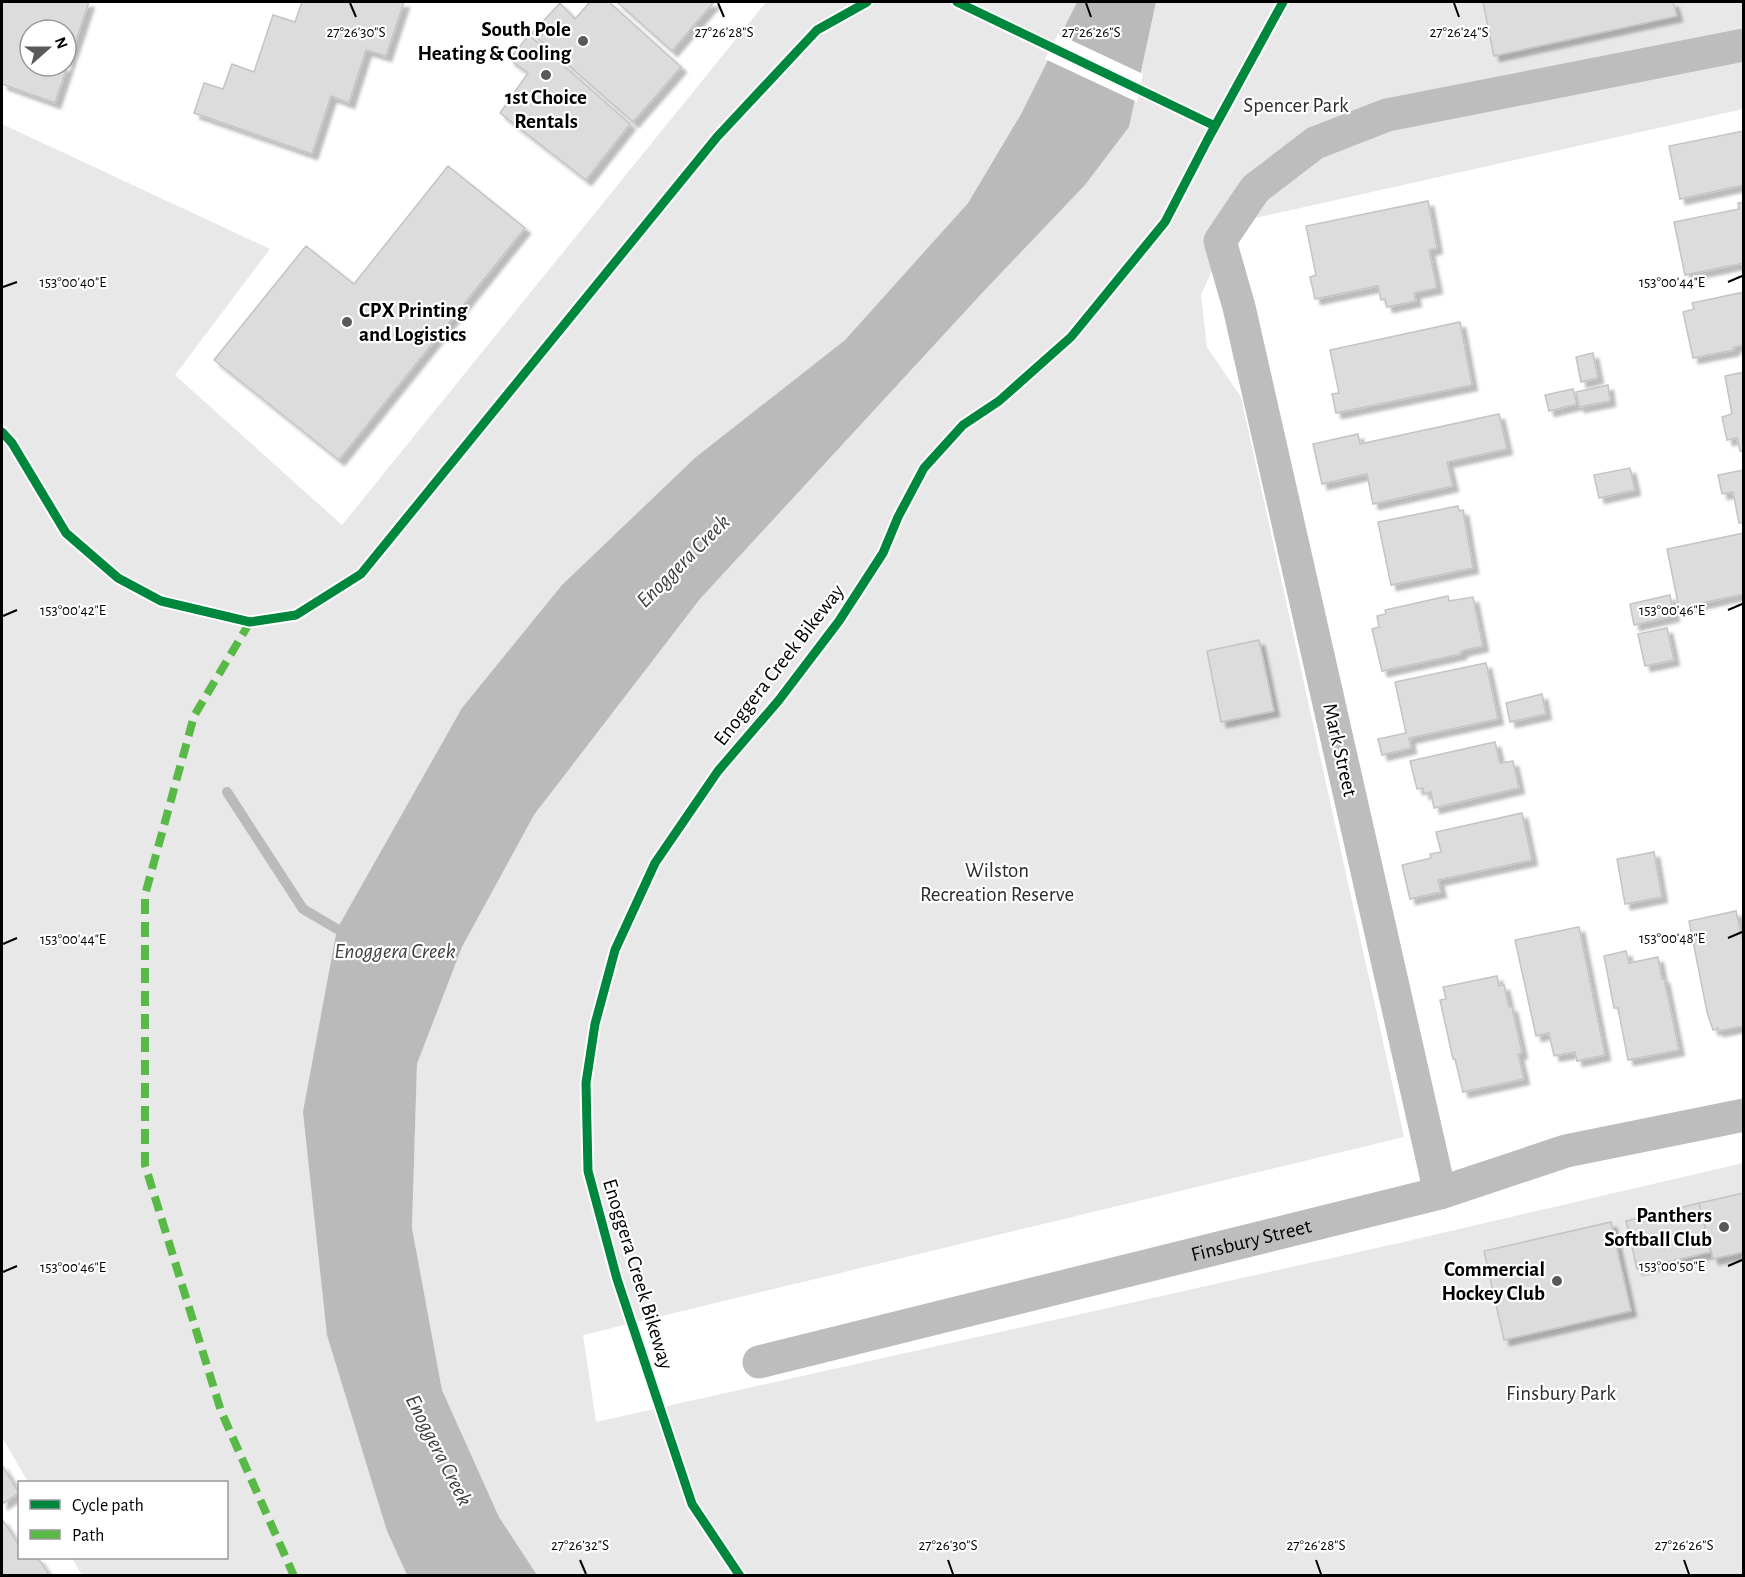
<svg xmlns="http://www.w3.org/2000/svg" width="1745" height="1577" font-family="'Alegreya Sans',sans-serif">
<style>
.green{fill:#e8e8e8}
.water{fill:#bababa}
.pier{fill:#fff}
.lines{fill:none;stroke-linecap:round;stroke-linejoin:round}
.stream{stroke:#bababa;stroke-width:10}
.building{fill:#dcdcdc;stroke:#c4c4c4;stroke-width:1.5;fill-rule:evenodd;filter:url(#shadow)}
.minor{stroke:#bdbdbd;stroke-width:33}
.quiet{stroke:#58b947;stroke-width:8;stroke-dasharray:15 8;stroke-linecap:butt}
.cycleway-casing{stroke:#fff;stroke-width:13}
.cycleway{stroke:#00873e;stroke-width:9}
.ticks{fill:none;stroke:#000;stroke-width:2}
.poi-dot{fill:#595959;stroke:#fff;stroke-width:2}
.labels{text-anchor:middle;dominant-baseline:central;stroke-width:4.5;stroke-linejoin:round;paint-order:stroke}
.poi-label{font-size:21px;font-weight:bold;fill:#000;stroke:#fff;text-anchor:end}
.park-label{font-size:21px;fill:#2d2d2d;stroke:#fff}
.street-label{font-size:21px;fill:#000;stroke:#fff}
.water-label{font-size:22px;font-style:italic;fill:#3e3e3e;stroke:#fff}
.ticks-label{font-size:15px;text-anchor:middle;fill:#000;stroke:#fff;stroke-width:4.5;stroke-linejoin:round;paint-order:stroke}
</style>
<defs>
<filter id="shadow"><feDropShadow dx="5.5" dy="5.5" stdDeviation="1.5" flood-color="#0004"/></filter>
</defs>
<rect width="100%" height="100%" fill="#fff"/>
<path class="green" d="M766,2H1077L1021,114L968,203L845,340L696,457L337,929L387,1531L407,1575H82L72,1558H226V1482H28L2,1437V124L270,249L175,375L342,525Z
M1156,2H1743V109L1251,219L1219,255L1201,295L1207,347L1241,397L1404,1137L583,1335L596,1422L1399,1243L1743,1163V1575H537L499,1517L442,1390L412,1228L417,1064L462,947L534,815L700,599L984,291L1085,185L1129,127Z"/>
<path class="water" d="M1077,2H1156L1129,127L1085,185L984,291L700,599L534,815L462,947L417,1064L412,1228L442,1390L499,1517L537,1575H407L387,1531L327,1335L303,1112L337,929L462,708L562,585L696,457L845,340L968,203L1021,114Z"/>
<path class="pier" d="M1058,34L1143,74L1137,102L1045,59Z"/>
<g class="lines">
<path class="stream" d="M227,792L303,909L337,929L349,932"/>
</g>
<path class="building" d="M2,2H89L55,103L2,84ZM30,30H66V66H30Z
M302,2H404L386,56L366,50L349,103L331,96L312,154L194,113L204,83L223,89L232,64L254,72L273,15L295,22Z
M590,2H609L681,67L633,122L532,33L560,3L575,19Z
M617,2H714L672,51Z
M1483,2H1673L1677,16L1494,56Z
M529,35L630,124L586,180L500,113L528,73L509,59Z
M1744,131V185L1680,199L1669,146Z
M448,166L525,228L339,460L214,360L306,246L354,284Z
M1428,201L1437,248L1429,250L1437,288L1414,293L1416,301L1387,307L1385,299L1381,300L1378,286L1315,299L1310,277L1316,275L1306,226Z
M1744,202V263L1685,275L1674,222L1739,209L1738,203Z
M1744,292V345L1733,347L1734,350L1693,358L1683,312L1694,309L1692,303Z
M1460,322L1472,385L1336,413L1332,394L1339,393L1330,350Z
M1593,353L1598,378L1581,382L1576,357Z
M1744,372V451H1740L1737,438L1727,440L1722,417L1732,414L1725,376Z
M1608,385L1610,401L1579,407L1576,392Z
M1573,389L1577,404L1549,411L1545,395Z
M1499,414L1507,449L1447,462L1453,486L1373,504L1367,474L1322,484L1313,444L1358,434L1360,444Z
M1630,468L1635,490L1599,498L1594,475Z
M1744,470V522L1739,523L1733,492L1722,494L1718,475Z
M1458,506L1459,511L1463,510L1473,568L1391,585L1378,522Z
M1744,533V594L1679,608L1667,549Z
M1670,595L1674,616L1634,625L1630,604Z
M1448,596L1449,601L1473,597L1483,646L1461,651V654L1382,671L1372,629L1379,627L1377,616L1386,614L1385,610Z
M1667,628L1674,660L1645,666L1638,634Z
M1259,640L1274,711L1221,722L1207,651Z
M1486,663L1498,719L1409,738L1411,748L1382,755L1378,739L1406,733L1395,682Z
M1542,694L1546,714L1510,722L1506,703Z
M1495,742L1500,763L1513,761L1519,788L1434,808L1431,792L1424,794L1423,788L1417,789L1410,761Z
M1522,813L1532,860L1438,880L1441,892L1410,899L1402,865L1431,858L1430,854L1441,852L1436,832Z
M1654,852L1662,897L1625,904L1617,859Z
M1736,911L1744,947V1026L1718,1031V1028L1713,1030L1707,1012L1689,921Z
M1579,927L1605,1055L1577,1061L1575,1052L1554,1056L1549,1033L1536,1036L1515,940Z
M1626,951L1629,963L1658,957L1662,979L1664,978L1679,1050L1628,1060L1618,1008H1614L1604,956Z
M1497,976L1499,986L1504,985L1509,1007H1512L1522,1053L1518,1054L1524,1079L1463,1092L1455,1059H1453L1440,1000L1446,999L1443,987Z
M1744,1193V1252L1713,1259L1699,1203Z
M1699,1203L1711,1252L1637,1269L1626,1221Z
M1611,1222L1631,1311L1504,1340L1484,1251Z
M2,1465L19,1493L2,1504Z
M2,1519L20,1547V1558H38L48,1573L44,1576H2Z"/>
<g class="lines">
<g class="minor">
<path d="M1440,1193L1239,307L1220,241L1255,189L1315,143L1387,115L1744,45"/>
<path id="s1" d="M759,1362L1440,1193L1566,1151L1744,1115"/>
</g>
<path class="quiet" d="M250,622L194,716L145,895V1165L221,1411L294,1576"/>
<g class="cycleway-casing">
<path id="cycleway" d="M957,2L1215,126
M2,432L12,443L66,533L118,578L161,601L250,622L296,615L361,574L717,137L817,30L867,2
M740,1576L692,1504L617,1279L588,1171L586,1083L595,1024L615,950L655,863L718,771L779,700L839,621L883,553L898,517L924,468L963,425L999,401L1071,337L1165,222L1208,139L1283,2"/>
</g>
<use href="#cycleway" class="cycleway"/>
</g>
<path class="ticks" d="M350,3L356,17M718,3L724,17M1086,3L1091,17M1454,3L1459,17M1728,282L1742,276M3,287L17,282M1728,610L1742,604M3,616L17,610M1728,938L1742,932M3,944L17,938M1728,1266L1742,1260M3,1272L17,1266M580,1560L586,1574M948,1560L953,1574M1316,1560L1321,1574M1684,1560L1689,1574"/>
<g class="poi-dot">
<circle cx="583" cy="41" r="6"/>
<circle cx="546" cy="75" r="6"/>
<circle cx="347" cy="322" r="6"/>
<circle cx="1724" cy="1227" r="6"/>
<circle cx="1557" cy="1281" r="6"/>
</g>
<g class="labels">
<g class="poi-label">
<text x="571" y="29">South Pole<tspan x="571" dy="24">Heating &amp; Cooling</tspan></text>
<text x="546" y="97" text-anchor="middle">1st Choice<tspan x="546" dy="24">Rentals</tspan></text>
<text x="359" y="310" text-anchor="start">CPX Printing<tspan x="359" dy="24">and Logistics</tspan></text>
<text x="1712" y="1215">Panthers<tspan x="1712" dy="24">Softball Club</tspan></text>
<text x="1545" y="1269">Commercial<tspan x="1545" dy="24">Hockey Club</tspan></text>
</g>
<g class="park-label">
<text x="1296" y="105">Spencer Park</text>
<text x="997" y="870">Wilston<tspan x="997" dy="24">Recreation Reserve</tspan></text>
<text x="1561" y="1393">Finsbury Park</text>
</g>
<g class="street-label">
<text transform="translate(779 665) rotate(-52)">Enoggera Creek Bikeway</text>
<text transform="translate(1340 750) rotate(77)">Mark Street</text>
<text stroke="none"><textPath href="#s1" startOffset="507">Finsbury Street</textPath></text>
<text transform="translate(638 1274) rotate(73)">Enoggera Creek Bikeway</text>
</g>
<g class="water-label">
<text transform="translate(683 561) rotate(-45)">Enoggera Creek</text>
<text x="395" y="951">Enoggera Creek</text>
<text transform="translate(439 1450) rotate(63)">Enoggera Creek</text>
</g>
</g>
<g class="ticks-label">
<text x="356" y="37">27°26'30"S</text>
<text x="724" y="37">27°26'28"S</text>
<text x="1091" y="37">27°26'26"S</text>
<text x="1459" y="37">27°26'24"S</text>
<text x="1672" y="287">153°00'44"E</text>
<text x="73" y="287">153°00'40"E</text>
<text x="1672" y="615">153°00'46"E</text>
<text x="73" y="615">153°00'42"E</text>
<text x="1672" y="943">153°00'48"E</text>
<text x="73" y="944">153°00'44"E</text>
<text x="1672" y="1271">153°00'50"E</text>
<text x="73" y="1272">153°00'46"E</text>
<text x="580" y="1550">27°26'32"S</text>
<text x="948" y="1550">27°26'30"S</text>
<text x="1316" y="1550">27°26'28"S</text>
<text x="1684" y="1550">27°26'26"S</text>
</g>
<rect width="1745" height="1577" fill="none" stroke="#000000" stroke-width="6"/>
<rect x="18" y="1481" width="210" height="78" fill="#ffffff" stroke="#999999" stroke-width="1.5"/>
<rect x="30" y="1500" width="30" height="9" fill="#00873e" stroke="#999999" stroke-width="1.5"/>
<text x="72" y="1511" font-size="18" fill="#000000">Cycle path</text>
<rect x="30" y="1530" width="30" height="9" fill="#58b947" stroke="#999999" stroke-width="1.5"/>
<text x="72" y="1541" font-size="18" fill="#000000">Path</text>
<g transform="translate(48 48) rotate(69)"><circle r="28" fill="#ffffff" stroke="#999999" stroke-width="1.5"/>
<path d="M0-4.5L10 22L0 15L-10 22Z" fill="#595959"/>
<text y="-9" font-size="16" font-weight="bold" text-anchor="middle" fill="#000000">N</text>
</g>
</svg>
